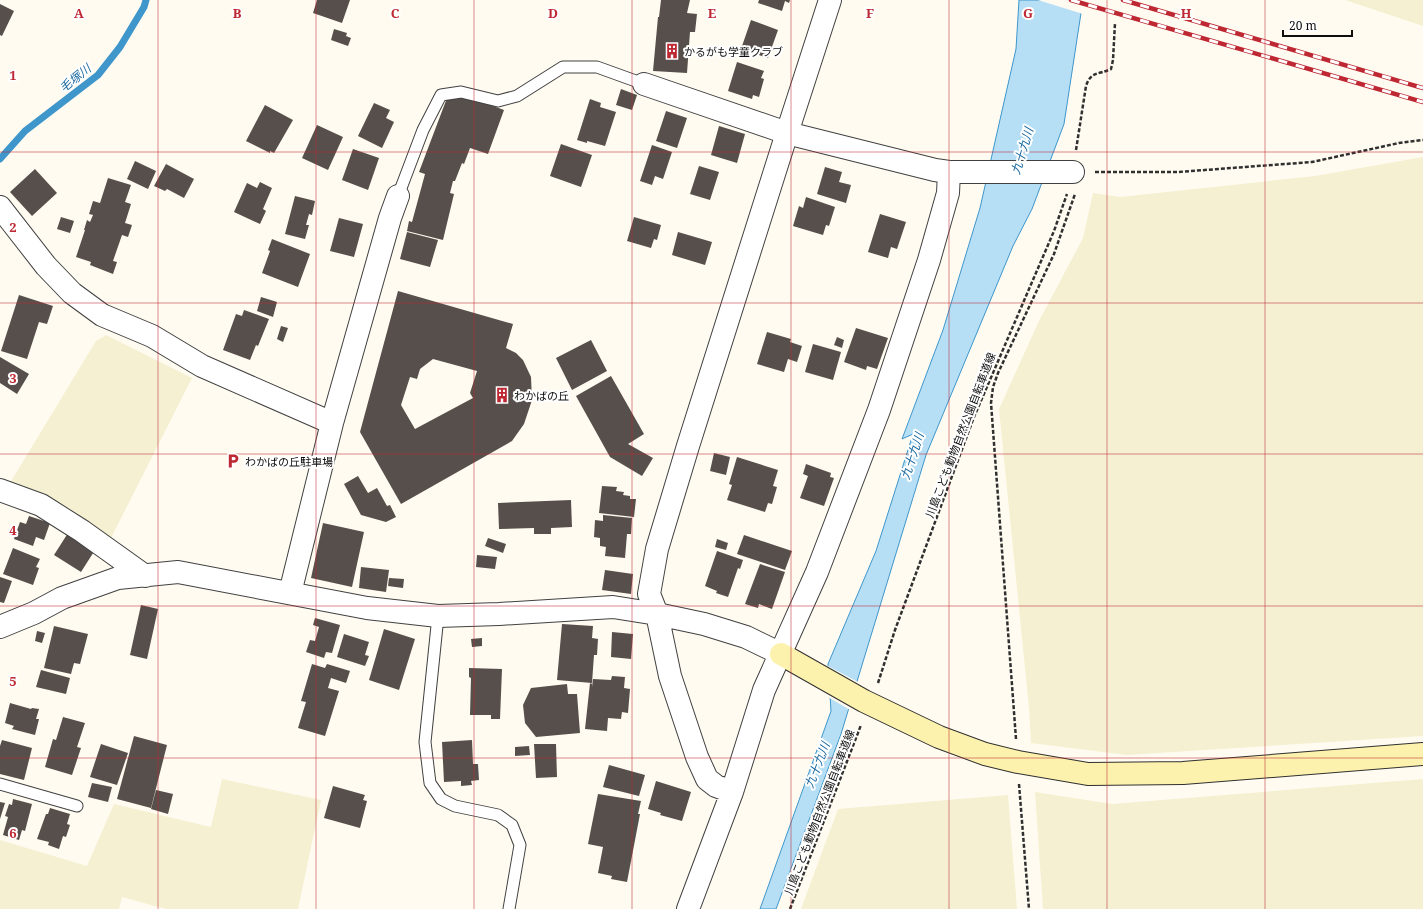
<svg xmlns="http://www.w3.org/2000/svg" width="1423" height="909" font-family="'Noto Serif','Noto Sans JP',serif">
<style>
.farmland{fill:#f4f0d1}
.water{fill:#b6dff5;stroke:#3e96cb}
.pier{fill:#fffbf0}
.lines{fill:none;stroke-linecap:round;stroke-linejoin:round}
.stream{stroke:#3e96cb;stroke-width:7}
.building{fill:#574f4b;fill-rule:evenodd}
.lane-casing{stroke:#414141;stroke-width:13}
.street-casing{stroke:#414141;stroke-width:24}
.secondary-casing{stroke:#303030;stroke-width:24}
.path{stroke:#303030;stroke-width:2.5;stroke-dasharray:4 2;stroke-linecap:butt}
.lane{stroke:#fff;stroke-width:11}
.street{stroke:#fff;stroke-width:22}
.secondary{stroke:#fdf2ad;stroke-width:22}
.rail-casing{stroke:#bd2833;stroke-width:4.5}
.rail{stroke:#fff;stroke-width:3;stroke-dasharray:9;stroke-linecap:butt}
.grid{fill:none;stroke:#bd2833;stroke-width:1;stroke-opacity:0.55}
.labels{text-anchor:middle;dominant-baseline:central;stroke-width:4;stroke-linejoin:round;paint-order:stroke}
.poi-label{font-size:11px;fill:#0e0e0e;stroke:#fff;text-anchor:start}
.street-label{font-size:11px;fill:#0e0e0e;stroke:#fff}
.water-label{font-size:12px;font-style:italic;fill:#19689f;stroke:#fff}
.grid-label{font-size:13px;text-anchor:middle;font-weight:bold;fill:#bd2833;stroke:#fff;stroke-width:4;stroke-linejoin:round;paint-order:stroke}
</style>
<rect width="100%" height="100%" fill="#fffbf0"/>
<path class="farmland" d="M1345,0H1423V26Z
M1423,157V736L1127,755L1031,743L1029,708L999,409L1039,321L1083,238L1093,193L1120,197L1315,176Z
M106,335L192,378L110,540L10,483L96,341Z
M222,779L321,800L298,909H166L122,897L119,909H0V840L87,866L114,804L211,827Z
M1423,779V909H1043L1035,792L1112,804Z
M1008,795L1017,909H801L838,809Z"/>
<path class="water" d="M1019,0H1083L1064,124L1032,209L1013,246L926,455L841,734L776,909H760L831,711L828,664L876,551L913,434L902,439L943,330L980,208L1016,49Z"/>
<path class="pier" d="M1038,0H1085L1083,14Z
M826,665L858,682L850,710L828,697Z"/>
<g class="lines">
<path class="stream" d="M0,159L25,131L98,75L120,47L144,7L146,0"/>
</g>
<path class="building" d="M317,0H350L342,23L313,13Z
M661,0H690L687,13L697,14L695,32H690L687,73L653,71L658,17H659Z
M759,0H790L789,3L785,1L782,11L758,3Z
M0,4L14,11L2,36L0,35Z
M751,20L778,30L768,58L741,49Z
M334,29L347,33L346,36L351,38L348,46L331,40Z
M737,62L764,71L761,78L764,79L759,97L753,95L752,99L728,91Z
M621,89L637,95L632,110L616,105Z
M469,97L504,110L488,154L470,148L464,164L462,163L455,181H453L450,193L454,194L443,240L407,231L409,221L412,222L425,174L419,172L447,98Z
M590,99L601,103L600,107L616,112L605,146L587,141V143L577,140Z
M374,103L390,110L386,118L394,122L382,148L358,136Z
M265,105L293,120L274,153L270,151V153L246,141Z
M666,111L687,118L677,148L656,141Z
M317,125L343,137L328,170L302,158Z
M719,126L745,134L737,163L711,155Z
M561,144L592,155L581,187L550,176Z
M652,145L672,152L663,179L655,176L652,185L640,181Z
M353,149L379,158L368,190L342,180Z
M135,161L156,171L148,189L127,179Z
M166,164L194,179L184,198L167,189L165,191L154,186Z
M699,166L719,172L710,200L690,194Z
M825,167L842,172L839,182L851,185L846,203L817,194Z
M35,169L57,193L32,216L10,192Z
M108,178L131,185L125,202L131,204L125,223L132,225L128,237L122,235L113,261L117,262L113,274L90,265L91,262L76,257L85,230H84L87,220L90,222L93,215L89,214L93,201L100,203Z
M260,182L272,188L263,209L266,211L260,224L234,212L247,183L257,188Z
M295,196L315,201L312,215L309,214L306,225H309L305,239L285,234Z
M806,197L835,207L829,226L826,225L823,235L793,226L799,206L803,208Z
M880,214L906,222L897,249L891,247L888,258L868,252Z
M61,217L74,221L70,233L57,229Z
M634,217L661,225L657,240L654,239L651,248L627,241Z
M339,218L363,224L354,257L330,251Z
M407,232L438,240L430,267L400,259Z
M678,232L712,242L705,265L672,255Z
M272,239L310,254L298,287L262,273L270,251L268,250Z
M398,291L513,324L506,348L516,353L523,360L531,377L532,400L524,424L512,441L401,504L360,432ZM433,359L477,371L470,393L473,398L415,429L401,405L410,377L417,379L420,369Z
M19,295L53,306L47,324L39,322L27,359L1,351Z
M261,297L277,302L273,317L257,311Z
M244,310L269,319L258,346L256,345L250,360L223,350L236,314L242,316Z
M281,326L288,328L283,342L277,339Z
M856,328L888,338L877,369L867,366L866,370L844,362Z
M767,332L791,339L790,342L802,346L797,362L788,359L784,372L757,364Z
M837,337L844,340L842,348L834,345Z
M591,340L607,371L572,390L556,358Z
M813,344L841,352L833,380L805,372Z
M0,357L29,374L17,394L0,383Z
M611,376L644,434L628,444L653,458L642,476L610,457L576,396Z
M714,453L730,457L726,475L710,471Z
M737,457L778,470L773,486L777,487L772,504L768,503L765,512L727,500L732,485L729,484Z
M806,464L831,473L830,477L834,478L824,506L800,498L808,476L803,474Z
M358,476L368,493L377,488L387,506L390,505L396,517L386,522L361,515L344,484Z
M602,486L617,487L616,491L624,492L623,495L630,496V499H636L634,517L599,513Z
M571,500L572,527L551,528V534H534V528L499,529L498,503Z
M603,515L632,518L631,534H627L625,558L605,556L606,547L600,546V538L594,537L595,520L603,521Z
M29,516L50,523L44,540L36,537L33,546L14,539L20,522L26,524Z
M323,523L364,532L352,587L311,578Z
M68,533L95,550L81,572L54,555Z
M744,535L792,551L785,570L737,554Z
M488,538L506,544L503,553L485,546Z
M717,539L728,543L726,550L715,547Z
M13,548L40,559L36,567L39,568L33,585L3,574Z
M717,551L743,560L740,569L738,568L728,597L716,593L717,591L705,586Z
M477,555L497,557L495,569L476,567Z
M760,564L785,572L772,609L759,604L758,608L745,604Z
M361,567L389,570L386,592L359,588Z
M605,570L633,574L631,594L602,590Z
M0,577L12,581L4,603L0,602Z
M389,578L404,579L403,588L388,586Z
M141,605L158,609L147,659L130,655Z
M315,618L340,625L332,653L326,652L324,658L306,652L310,640L315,641L319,627L313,625Z
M562,624L593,626L592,638L598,639L597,655H594L592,683L557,680Z
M54,626L88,634L80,664L74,663L71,674L44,668Z
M384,629L415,639L399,690L369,680Z
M37,631L45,633L42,643L35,641Z
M612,632L633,634L631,659L611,657Z
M344,634L369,642L365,655L369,656L365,666L337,657Z
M482,638V646L472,647L471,639Z
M312,664L325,668L327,664L350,671L346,683L331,678L328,688L339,691L325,736L298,728L306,702L301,701Z
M469,668L502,669L500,719H491V715H470L471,678L469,677Z
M41,670L70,678L66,694L36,687Z
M612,676L625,677L624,688L630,689L628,713L622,712L621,719L608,718L607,731L585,729L590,683L592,684V687L593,679L611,680Z
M567,684L568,694H577L580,733L536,737L525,723L523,705L531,688Z
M10,703L31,709L32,708L39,709L36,719H39L35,735L12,729L14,726L5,723Z
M63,717L85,723L77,747L81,748L72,775L45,767L53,739L56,740Z
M134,736L167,745L151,808L117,799Z
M2,740L32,748L24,780L0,774V746Z
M472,740L473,764H478L479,780L471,781L472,785L461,786V781L444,782L442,742Z
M101,744L128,753L117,785L90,777Z
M534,744H556L557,777L536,778Z
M529,746L530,755L515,756V747Z
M609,765L645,775L639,796L603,787Z
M656,781L691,792L682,821L660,815L661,813L648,809Z
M92,783L112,787L108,802L88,797Z
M333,786L365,795L363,800L367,801L360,828L324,818Z
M156,790L173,794L168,814L151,809Z
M598,794L641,801L638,814H640L627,882L611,879L612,876L598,873L603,847L588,844Z
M13,799L32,804L25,831L22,830L19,840L3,835L8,817L5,816L9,804L12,805Z
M0,802L5,803L0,819Z
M50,808L70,814L67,824L70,825L66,837L63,836L59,849L48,845L49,842L37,839L46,814H48Z"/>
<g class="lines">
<g class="lane-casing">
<path id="lane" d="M398,196L423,130L441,95L461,92L498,101L517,96L563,67H597L644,84
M438,616L425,742L430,783L441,799L455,806L498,815L512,825L520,845L509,909
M0,784L77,806"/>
</g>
<g class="street-casing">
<path id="street" d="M644,84L787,133L935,170L949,172H1073
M0,207L46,266L72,293L102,315L152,336L202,366L332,423
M0,490L41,505L82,531L145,576
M290,593L332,423L390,218L398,196
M0,627L34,613L62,598L118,578L178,572L367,608L438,616L499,614L613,607L657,614L704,624L746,637L781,654
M732,792L716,786L707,779L697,757L670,676L657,614L649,594L657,549L688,446L787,133L830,0
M688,909L732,792L764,690L817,572L879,410L929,260L948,193L949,172"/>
</g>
<g class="secondary-casing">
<path id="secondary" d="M781,654L864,701L939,737L985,754L1018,762L1088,774L1183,773L1423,754"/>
</g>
<path class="path" d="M1076,150L1086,86C1091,71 1098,75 1111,69L1113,60L1115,23
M1095,172H1178L1312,162L1399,143L1423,140
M878,683L895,630L974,417L1054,231L1067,194
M1016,739L991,403L993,387L998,373L1054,254L1075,194
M1019,784L1029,909
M790,909L861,725"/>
<use href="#lane" class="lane"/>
<use href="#street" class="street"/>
<use href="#secondary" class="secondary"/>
<g class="rail-casing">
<path id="rail" d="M1071,0L1423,102
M1123,0L1423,88"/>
</g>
<use href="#rail" class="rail"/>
</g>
<path class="grid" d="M158,0V909M316,0V909M474,0V909M632,0V909M791,0V909M949,0V909M1107,0V909M1265,0V909M0,152H1423M0,303H1423M0,454H1423M0,606H1423M0,758H1423"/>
<defs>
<g id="building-bare" transform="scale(1.2)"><path d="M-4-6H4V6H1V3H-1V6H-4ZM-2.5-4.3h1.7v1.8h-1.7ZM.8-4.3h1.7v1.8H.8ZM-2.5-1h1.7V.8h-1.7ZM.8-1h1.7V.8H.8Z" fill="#bd2833" stroke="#fff" stroke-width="2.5" paint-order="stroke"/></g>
<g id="parking-bare" transform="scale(1.2)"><path d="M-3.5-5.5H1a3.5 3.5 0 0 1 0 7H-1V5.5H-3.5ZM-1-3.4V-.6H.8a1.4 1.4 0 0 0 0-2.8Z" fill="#bd2833" stroke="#fff" stroke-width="2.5" paint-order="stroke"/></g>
</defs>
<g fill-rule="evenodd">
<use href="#building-bare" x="672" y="51"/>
<use href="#building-bare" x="502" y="395"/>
<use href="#parking-bare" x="233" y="461"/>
</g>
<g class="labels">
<g class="poi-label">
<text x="684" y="51">かるがも学童クラブ</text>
<text x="514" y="395">わかばの丘</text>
<text x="245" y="461">わかばの丘駐車場</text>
</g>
<g class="street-label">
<text transform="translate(960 435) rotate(-69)">川島こども動物自然公園自転車道線</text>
<text transform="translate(819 812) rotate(-69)">川島こども動物自然公園自転車道線</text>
</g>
<g class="water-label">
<text transform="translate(75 78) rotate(-39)">毛塚川</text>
<text transform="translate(1022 151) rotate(-73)">九十九川</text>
<text transform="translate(912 456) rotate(-72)">九十九川</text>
<text transform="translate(817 765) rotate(-69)">九十九川</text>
</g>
</g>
<g class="grid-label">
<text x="79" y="18">A</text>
<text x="237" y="18">B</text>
<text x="395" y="18">C</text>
<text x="553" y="18">D</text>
<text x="712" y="18">E</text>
<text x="870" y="18">F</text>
<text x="1028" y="18">G</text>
<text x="1186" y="18">H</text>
<text x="13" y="80">1</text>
<text x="13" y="232">2</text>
<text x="13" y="383">3</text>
<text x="13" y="535">4</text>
<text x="13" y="686">5</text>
<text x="13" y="838">6</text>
</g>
<path d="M1283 30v6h69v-6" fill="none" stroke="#0e0e0e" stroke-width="2"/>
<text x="1289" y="30" font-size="12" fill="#0e0e0e" stroke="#ffffff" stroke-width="3" paint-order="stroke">20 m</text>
</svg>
